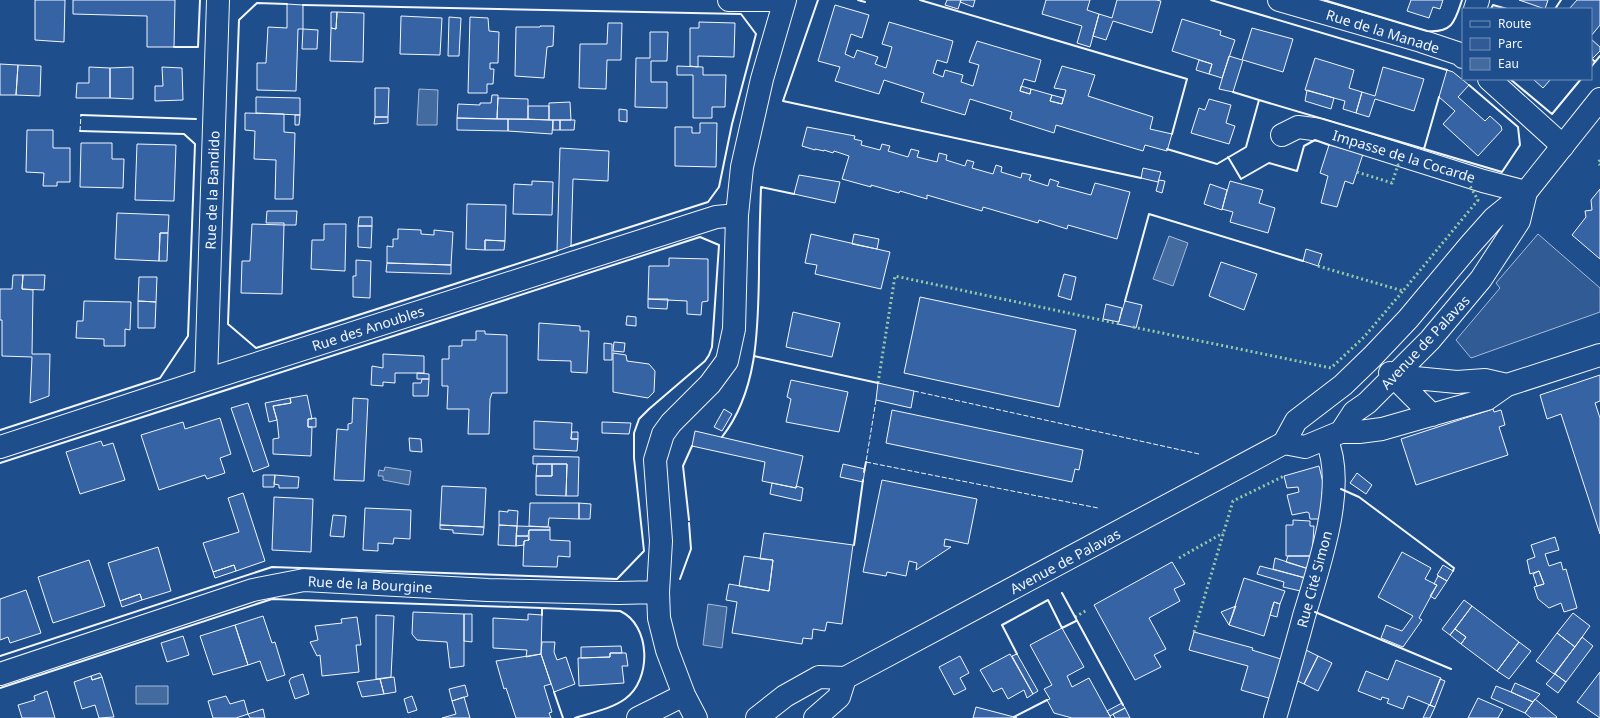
<svg xmlns="http://www.w3.org/2000/svg" width="1600" height="718" font-family="'Noto Sans',sans-serif">
<style>
.green{fill:#305b95;stroke:#a8bbd7}
.water{fill:#446ba0;stroke:#a8bbd7}
.building{fill:#3563a3;stroke:#f2f6ff}
.lines{fill:none;stroke-linecap:round;stroke-linejoin:round}
.minor-casing{stroke:#f2f6ff;stroke-width:24}
.major-casing{stroke:#f2f6ff;stroke-width:24}
.minor{stroke:#1f4e8c;stroke-width:22}
.major{stroke:#1f4e8c;stroke-width:22}
.hedge{stroke:#97c8a6;stroke-width:3;stroke-dasharray:2 3;stroke-linecap:butt}
.fence{stroke:#f2f6ff;stroke-width:1;stroke-dasharray:5 2;stroke-linecap:butt}
.wall{stroke:#f2f6ff;stroke-width:2}
.labels{text-anchor:middle;dominant-baseline:central;stroke-width:3;stroke-linejoin:round;paint-order:stroke}
.street-label{font-size:14px;fill:#f2f6ff;stroke:#1f4e8c}
</style>
<rect width="100%" height="100%" fill="#1f4e8c"/>
<path class="green" d="M1538,234L1600,288V312L1471,358L1456,340L1500,288L1496,283Z"/>
<path class="water" d="M419,89L438,90L437,125H417Z
M1169,236L1188,243L1173,286L1153,279Z
M385,467L411,471L409,485L383,480V476H378L379,470L384,471Z
M708,604L727,607L722,648L703,645Z
M136,686H168V704H136Z"/>
<path class="building" d="M35,0H65L64,42L35,40Z
M73,0H175L174,47H147V16L73,14Z
M947,0H961L958,9L945,5Z
M961,0H975L973,7L960,2Z
M1046,0H1090L1087,10L1099,14L1090,47L1077,43L1082,26L1042,14Z
M1117,0H1156L1161,1L1152,33L1113,21L1106,40L1093,36L1099,14L1112,18Z
M1411,0H1443L1440,9L1433,7L1429,18L1407,11Z
M1519,0H1548L1545,9Z
M1577,0H1600V25L1591,36V9H1569Z
M287,4L303,5V29H298L296,91L257,90V63H266L268,27L287,28Z
M835,5L869,15L862,38L851,34L845,54L854,58L857,50L878,57L875,64L886,68L892,47L882,44L889,22L953,41L947,63L937,60L933,73L943,77L945,70L963,75L961,82L973,86L979,65L969,62L977,41L1041,60L1035,82L1024,79L1020,91L1030,94L1031,89L1052,95L1050,101L1062,104L1066,90L1054,88L1062,66L1095,75L1088,96L1153,117L1150,129L1172,134L1167,151L1145,145L1143,151L1056,125L1054,133L1010,119L1012,112L970,99L965,115L921,102L924,93L884,80L879,94L835,81L840,67L818,61Z
M331,12H337L336,29L331,28Z
M337,12L364,13L363,62L330,61L331,28L336,29Z
M401,16L442,18L440,55L400,54Z
M449,17L461,18L459,56H448Z
M470,17L488,18L489,31L499,32L498,63H490V69H494L493,84H487V93H468Z
M1182,19L1221,31L1220,35L1235,40L1222,78L1209,74L1212,64L1172,51Z
M699,22L735,23L734,57L698,56V67L690,66V28H699Z
M608,23H622L621,60H607L606,89L579,88L580,44H607Z
M540,26H554L553,46L547,47L544,78L515,76L516,27H540Z
M1252,28L1293,39L1283,72L1243,60L1233,92L1219,89L1229,56L1242,60Z
M303,29L318,30L317,49H302Z
M650,32H668L667,61H651V82H667V108L635,107L636,58H650Z
M1591,39L1600,47V51L1592,59Z
M1315,58L1354,70L1349,88L1362,92L1356,113L1343,109L1345,101L1305,90Z
M1199,60L1212,64L1209,74L1196,70Z
M0,64L18,65L16,95H0Z
M18,65L41,66L40,96L16,95Z
M677,66L703,67V75H726L725,107H712V118H693V75H677Z
M89,67L110,68V98H76L77,83H89Z
M133,67V99L110,98V68Z
M162,67L182,68L183,100L155,101V86H163Z
M1383,67L1424,79L1414,111L1375,99L1369,117L1356,113L1362,92L1375,96Z
M1447,70L1453,72L1469,85L1458,97L1485,121L1490,116L1501,126L1502,130L1478,156L1443,124L1455,111L1439,97Z
M1533,79H1551L1543,88Z
M1021,86L1031,89L1030,94L1020,91Z
M375,88H389L388,117H375Z
M1307,90L1334,98L1331,109L1305,101Z
M492,95H498L497,119L457,118L458,104L480,105V103H491Z
M1052,95L1063,98L1062,104L1050,101Z
M256,97L300,98V115L256,113Z
M498,98L528,99V119H497Z
M1209,99L1231,105L1226,123L1235,126L1229,144L1191,133L1199,108L1205,110Z
M570,102L571,120H549V103Z
M528,106H549V120L528,119Z
M619,109L627,110V122L619,121Z
M245,113L284,114V132L295,133L293,199H275L276,160L254,159L255,131L245,130Z
M295,115H300L299,125H295Z
M375,117H388V123L374,124Z
M457,118L508,119V131L457,130Z
M508,119L553,120L552,134L508,131Z
M553,120H560V130H553Z
M560,120H575L574,130H560Z
M700,123H717L716,167L675,166V127H692V133H700Z
M807,127L855,136L854,139L862,141L861,145L880,150L882,144L890,146L888,151L908,157L911,149L919,151L917,157L937,162L939,153L947,155L946,160L965,166L967,160L974,162L972,168L993,174L996,165L1002,167L1001,172L1021,178L1022,173L1031,175L1029,180L1048,186L1050,179L1059,182L1057,186L1091,195L1095,183L1130,192L1117,239L1068,225L1067,229L1039,220L1038,223L983,207L982,211L927,195V199L900,191L899,193L871,185V187L842,179L849,156L834,151L833,153L824,150V151L815,149V150L802,146Z
M27,130H53V148H70V182H57V186H43L44,173L26,172Z
M81,143H112V159H124L123,188L80,187Z
M137,144L176,145L174,201L135,200Z
M1329,145L1363,154L1353,184L1345,181L1337,207L1321,203L1328,176L1320,173Z
M560,148L609,151L608,181L573,179L571,246L557,251Z
M1143,168L1161,172L1158,182L1141,178Z
M799,175L840,182L835,203L794,194Z
M1159,180L1165,181L1162,193L1156,191Z
M532,181L553,182L552,215L513,214L514,184L532,185Z
M1230,181L1263,190L1259,203L1275,208L1268,233L1230,222L1233,212L1222,209Z
M1210,184L1227,190L1222,210L1204,204Z
M1600,189V259L1572,235L1586,217L1585,211L1592,210L1591,200Z
M467,204L506,205L505,241L485,240V250L466,249Z
M267,211H297L296,225H284V223H266Z
M117,213L169,215L168,233H160L159,261L115,259Z
M359,217H372V226H358Z
M252,224L284,225L282,294L241,293L242,261H250Z
M324,224H346L345,271L311,269L312,240H324Z
M358,226H372L371,248L358,247Z
M398,229L421,230V234L434,235V230L453,232L451,265L387,263V246L393,247V239H398Z
M160,233H168L167,261H159Z
M811,234L890,252L881,289L815,274L817,265L805,263Z
M854,234L879,239L877,249L852,244Z
M485,240L505,241L504,250H485Z
M1306,249L1322,254L1318,266L1303,261Z
M669,258L708,259V301L702,302L701,315L687,314V301L648,299L649,266H669Z
M356,260L371,261L370,298L353,297V276H356Z
M1221,262L1257,274L1244,310L1209,296Z
M387,263L451,265V274L386,272Z
M1064,274L1076,277L1071,300L1058,296Z
M13,275H23L22,289L33,290L32,354H50L49,396L30,403L32,357L2,356V320H0V289H12Z
M23,275H45L44,290L22,289Z
M139,277H157L156,302L138,301Z
M920,297L1076,330L1059,407L904,373Z
M648,299H668L667,309L648,308Z
M84,301L131,302L130,330L125,329V346H104V339L76,338L77,321H83Z
M138,301L156,302L155,328H138Z
M1125,301L1142,305L1136,328L1118,324Z
M1106,304L1122,308L1119,322L1103,319Z
M793,312L840,323L832,357L786,347Z
M627,316L636,317V326L626,325Z
M539,323L580,326V331H589L587,373L571,372V361L538,360Z
M476,331H485V334L507,335V393H492L490,399L489,434H468L469,409H447L448,386H442V359H449V346H462V340H476Z
M614,342L625,343L624,352L613,351Z
M604,343L612,344V360H604Z
M613,353L626,355L627,361L649,364L655,371L654,392L648,398L613,392Z
M383,354L424,356V373H395V383L383,382V386L371,385L372,366L383,368Z
M417,373L429,374V379H417Z
M1600,375V401L1595,403L1600,418V534L1561,414L1547,419L1540,395Z
M422,379H429L428,396H413V383H421Z
M791,380L848,392L839,432L786,422L791,399L787,397Z
M878,383L914,391L911,408L876,400Z
M307,395L312,419H308V427H312L311,456L273,454V439L279,438L277,420L273,406L291,403L290,398Z
M290,398L291,403L273,406L277,420L269,422L265,403Z
M353,398L368,399L364,481L334,480L337,429L348,430V424L352,423Z
M248,403L269,466L253,472L231,408Z
M724,409L732,414L722,431L714,427Z
M1493,409L1494,412L1501,410L1505,425L1499,427L1508,455L1416,485L1401,439Z
M892,410L1083,450L1079,470L1075,469L1072,482L886,443Z
M220,418L231,454L220,458L225,473L207,479L205,475L159,490L141,435L183,422L185,429Z
M316,418V427H308V419Z
M534,421L572,423L571,439H578L577,451L534,449Z
M602,422L631,423L629,434L602,433Z
M695,431L803,456L796,488L762,481L765,462L692,446Z
M572,432H578V439H571Z
M409,438L421,439L422,452L410,451Z
M101,441L103,446L113,443L125,480L80,494L66,452Z
M533,456L579,457L578,496H566L567,464H533Z
M537,464H552V476H536Z
M552,464H567L566,496L536,495V476H552Z
M843,464L865,469L863,482L840,477Z
M1319,466L1325,491L1322,492L1325,507L1324,519H1310L1309,513L1307,512L1292,515L1287,495L1299,492L1298,487L1287,488L1284,476Z
M1357,473L1372,485L1366,494L1350,483Z
M263,475H275L274,487H263Z
M275,475L299,477L298,488H279V485L274,484Z
M882,480L977,499L968,544L945,539L944,546L951,547L916,570L917,563L909,561L906,576L887,572L886,576L863,572Z
M772,483L796,488V486L803,488L801,501L770,494Z
M442,486L486,488L484,527L440,525Z
M243,493L265,561L236,571L234,565L213,572L203,543L239,532L228,498Z
M274,497L313,499L311,552L272,550Z
M530,503H579V519L549,518L548,527L529,526Z
M579,503L591,504L590,519H579Z
M365,508L411,510L410,539L394,538L393,544L378,543V551L363,550Z
M508,510L518,511L517,526L499,525V511L508,512Z
M333,515L346,516L344,537L330,536Z
M1293,520L1310,521V526H1314L1312,556H1286V525H1293Z
M440,525L484,527L483,535L453,533V530L440,529Z
M499,525L517,526L516,546L498,545Z
M517,526L550,527V530H529L528,536H516Z
M529,530H550V540L570,541V557L558,556L557,567L523,566L524,541L529,540Z
M764,533L853,545L842,624L827,622L825,631L813,629L812,639L803,638L802,644L732,633L737,602L726,600L729,584L769,591L773,560L760,559Z
M516,536H528L529,540L524,541V545L516,546Z
M1555,537L1559,550L1545,554L1549,566L1561,562L1563,570L1566,569L1577,608L1564,612L1561,603L1549,608L1538,599L1534,587L1544,584L1539,571L1530,574L1527,560L1535,557L1531,545Z
M158,547L171,591L142,600L140,594L120,601L108,563Z
M1402,552L1431,568L1425,579L1437,585L1419,618L1422,620L1403,647L1381,638L1386,625L1402,631L1413,616L1378,597Z
M744,556L773,560L769,591L739,586Z
M1288,556H1316L1312,570L1286,562Z
M1275,558L1312,570L1309,579L1273,569Z
M89,560L105,606L53,623L38,577Z
M1172,562L1185,584L1174,589L1180,601L1149,618L1166,649L1154,655L1161,667L1135,680L1094,605Z
M234,565L236,571L215,578L213,572Z
M1443,565L1453,571L1447,581L1437,575Z
M1260,566L1309,579L1305,592L1283,587L1284,582L1257,574Z
M1539,571L1544,584L1537,586L1533,574Z
M1438,576L1447,581L1435,599L1430,596L1437,585L1434,584Z
M1244,578L1285,591L1280,604L1274,602L1264,636L1229,625Z
M26,590L41,633L10,643L8,637L0,640V599Z
M140,594L142,600L122,607L120,601Z
M1464,600L1472,606L1450,635L1442,629Z
M1274,602L1280,604L1277,617L1270,615Z
M1236,606L1229,625L1221,612Z
M1472,606L1519,642L1497,671L1461,644L1466,637L1455,629Z
M413,612L464,614V666L450,668L447,642L417,640L412,634Z
M1573,613L1590,626L1575,647L1557,633Z
M464,614H472V642L464,641Z
M528,614L542,615L541,654L526,657L527,650L493,648V618L528,620Z
M376,615L394,616L391,677L376,679Z
M263,616L272,643L275,642L285,675L267,681L260,661L248,665L235,625Z
M357,617L361,645H356L359,672L322,676L320,655L317,656L310,642L318,640L315,626L342,623L341,619Z
M235,625L248,665L213,675L200,636Z
M1062,628L1084,667L1067,676L1072,687L1089,678L1111,718H1072L1054,713L1047,700L1050,699L1044,689L1052,685L1030,645Z
M1455,629L1466,637L1461,644L1450,635Z
M1194,632L1253,648L1252,650L1284,660L1272,699L1241,690L1248,666L1189,650Z
M1557,633L1575,647L1554,674L1536,661Z
M183,636L189,655L167,662L161,643Z
M1582,637L1593,646L1566,682L1555,674Z
M542,642H555L554,652L557,660L566,657L575,684L554,692L541,654Z
M1519,642L1531,651L1509,679L1497,671Z
M621,646L622,653H610V657L581,658V647Z
M1300,647L1318,656L1304,684L1291,678Z
M610,653H626L628,666H622L624,683L579,686L578,658L610,657Z
M541,654L551,684L544,686L552,712L549,713L551,718H516L506,688L504,689L496,661Z
M1010,654L1033,694L1027,698L1024,690L1008,699L1002,688L993,692L980,670Z
M1017,654L1038,691L1033,694L1012,656Z
M960,656L969,673L960,678L966,689L954,695L939,667Z
M1318,656L1332,663L1318,691L1304,684Z
M1396,660L1441,678L1430,705L1408,696L1403,709L1387,703L1389,699L1382,697L1381,700L1358,691L1366,671L1388,680Z
M1600,672V718L1577,702Z
M100,673L102,677L92,680L91,676Z
M303,674L309,694L295,699L289,681L291,678Z
M1555,674L1566,682L1558,693L1546,684Z
M91,676L92,680L102,677L114,717L99,718L95,705L82,709L74,682Z
M394,677L396,692L384,694L380,679Z
M380,679L384,694L362,697L357,682Z
M1440,679L1445,681L1435,707L1430,705Z
M1515,683L1540,694L1533,702L1511,692Z
M465,685L468,696L452,701L449,689Z
M1496,686L1511,692L1533,702L1525,713L1491,698Z
M47,691L55,718H22L18,705L35,700L34,696Z
M226,696L230,704L244,700L248,714L236,718H213L208,701Z
M412,696L417,710L408,713L404,699Z
M464,697L470,718H442L456,714L452,701Z
M1478,698L1503,709L1498,718H1468Z
M1535,699L1557,717L1556,718H1531L1525,713Z
M1122,703L1125,708L1110,716L1107,711Z
M1429,705L1435,707L1430,718H1423Z
M976,707L1014,717V718H973Z
M1125,708L1130,718H1115L1113,714Z
M263,709L265,718H250L248,714Z"/>
<g class="lines">
<g class="minor-casing">
<path id="minor" d="M1279,0L1421,41L1460,54L1463,57
M1475,9L1478,0
M1489,79L1563,146
M1282,135L1298,127L1321,130L1483,181L1526,192
M206,380L218,0
M0,447L206,380L716,217L737,215
M0,674L253,590L304,580L488,590L619,593L658,592
M638,718L684,695
M696,718L684,695L667,650L659,618L658,592L661,541L655,460L663,434L671,423L710,384L727,361L734,329L737,215L742,167L762,79L785,0H729
M1275,718C1285,684 1295,650 1304,616C1318,569 1348,485 1326,439"/>
</g>
<g class="major-casing">
<path id="major" d="M1390,373L1432,415
M1394,376L1457,382L1485,380L1507,385
M1341,432H1359L1382,429L1487,399L1507,385L1600,355
M1284,443L1305,447L1341,432L1354,412L1367,403L1430,340L1481,279L1519,221L1526,192
M757,718L785,696L819,677L845,678L1284,443L1296,421L1343,385L1372,357L1408,319L1470,245L1494,218L1526,192L1600,99
M815,718L839,697L845,678"/>
</g>
<use href="#minor" class="minor"/>
<use href="#major" class="major"/>
<path class="hedge" d="M1600,160L1598,163L1600,165
M1357,172L1392,183L1398,165H1400
M1318,266L1403,291L1478,200L1470,186
M1133,327L1331,368L1364,337L1403,291
M878,383L895,276L1120,324
M1179,558L1223,533
M1075,617L1087,610
M1194,632L1233,501L1284,476"/>
<path class="fence" d="M80,131L81,115
M914,391L1199,454
M876,400L866,462L1098,508"/>
<path class="wall" d="M818,0L783,101L1141,178
M858,0L865,2
M920,0L1187,79L1172,134
M1211,0L1447,70
M1324,0L1427,31C1453,33 1455,21 1462,0
M287,4L257,3L239,20L228,324L256,348L557,251
M303,5L741,14L756,34L732,124L719,187L708,202L571,246
M1491,9L1493,5L1507,9
M1555,9L1561,0
M174,47H198L200,0
M1592,59L1595,62L1600,56
M1591,67L1595,62
M1510,79L1552,114L1581,79
M1233,92L1259,100
M81,115L196,119
M1167,149L1217,164L1246,147L1259,100L1502,172L1520,145L1518,127L1469,85
M1424,149L1439,97
M1228,157L1241,179L1269,163L1297,171L1304,146L1315,140L1329,145
M1125,301L1149,214L1303,261
M754,356L878,383
M0,430L160,378L188,336L195,144L184,134L80,131
M722,437C758,391 758,329 759,273C759,244 760,216 761,187L794,194
M0,463L700,237L719,245L712,347L709,355L705,361L649,409L639,419L634,433V458L644,551L617,579L272,567L0,656
M864,472L866,462
M1341,489L1359,497L1454,568L1453,571
M689,520L683,466L692,446
M854,545L863,480
M680,579L691,549L689,523
M1062,593L1123,705
M1315,612L1451,669
M542,615V608L620,611C651,625 652,680 625,699C611,709 591,713 575,718
M1017,654L1002,625L1048,600L1062,628L1076,621
M0,688L272,599L542,608
M554,692L563,718
M1016,718L1014,717L1047,700"/>
</g>
<g class="labels">
<g class="street-label">
<text transform="translate(1383 31) rotate(17)">Rue de la Manade</text>
<text transform="translate(1404 156) rotate(17)">Impasse de la Cocarde</text>
<text transform="translate(212 190) rotate(-88)">Rue de la Bandido</text>
<text transform="translate(368 328) rotate(-18)">Rue des Anoubles</text>
<text transform="translate(1425 342) rotate(-47)">Avenue de Palavas</text>
<text transform="translate(1065 561) rotate(-28)">Avenue de Palavas</text>
<text transform="translate(1314 579) rotate(-75)">Rue Cité Simon</text>
<text transform="translate(370 584) rotate(3)">Rue de la Bourgine</text>
</g>
</g>
<rect x="1462" y="8" width="130" height="72" fill="#1f4e8c" stroke="#7391ba"/>
<rect x="1470" y="21" width="20" height="6" fill="#1f4e8c" stroke="#7391ba"/>
<text x="1498" y="28" font-size="12" fill="#f2f6ff">Route</text>
<rect x="1470" y="38" width="20" height="12" fill="#305b95" stroke="#7391ba"/>
<text x="1498" y="48" font-size="12" fill="#f2f6ff">Parc</text>
<rect x="1470" y="58" width="20" height="12" fill="#446ba0" stroke="#7391ba"/>
<text x="1498" y="68" font-size="12" fill="#f2f6ff">Eau</text>
</svg>
